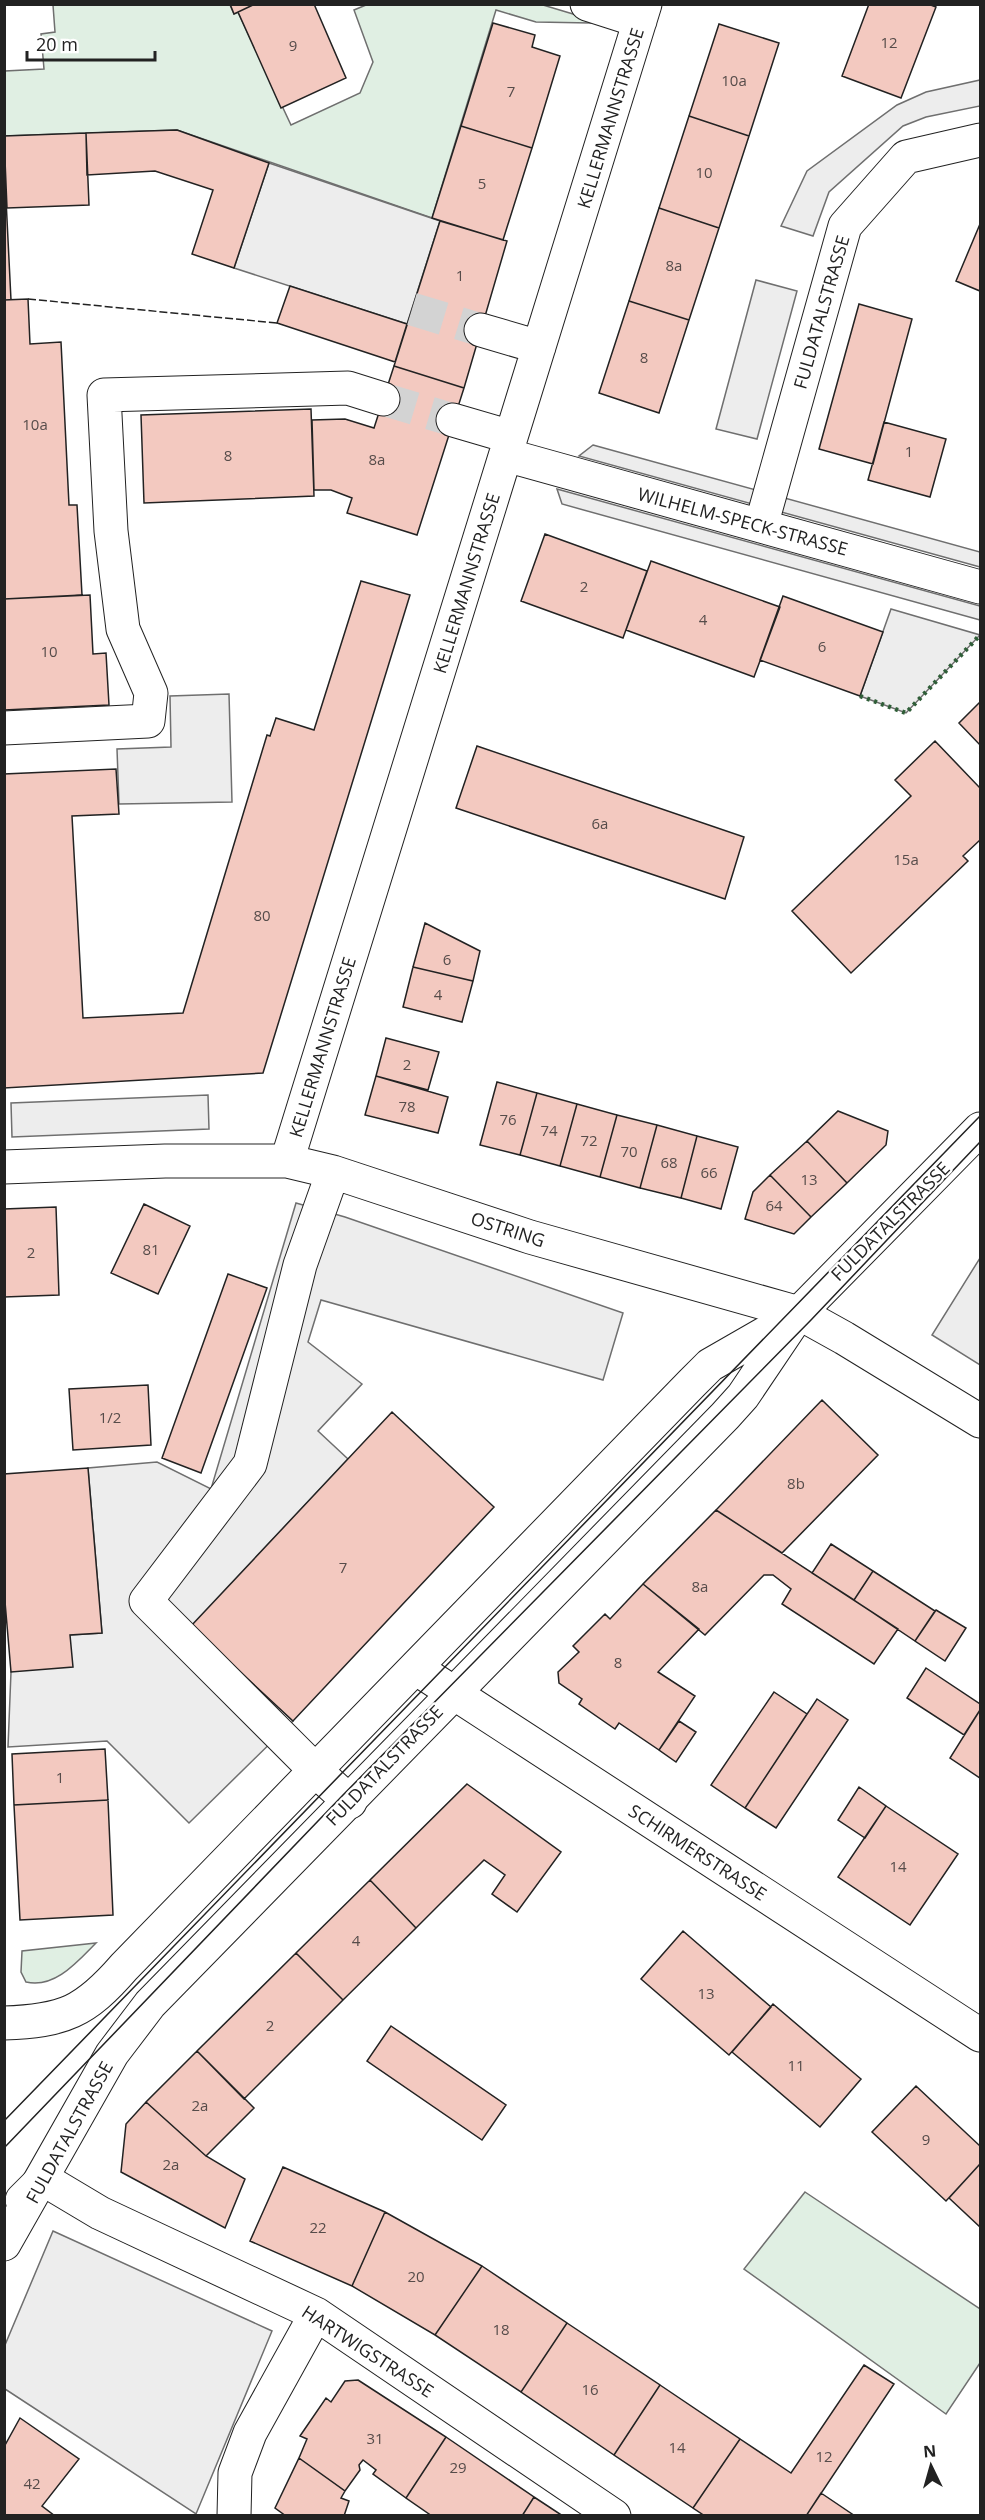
<svg xmlns="http://www.w3.org/2000/svg" width="985" height="2520" font-family="'Open Sans',sans-serif">
<style>
.green{fill:#e0efe3;stroke:#6f6f6f;stroke-width:1.5}
.parking{fill:#ededed;stroke:#6f6f6f;stroke-width:1.5}
.building{fill:#f3c9c0;stroke:#222;stroke-width:1.5}
.lines{fill:none;stroke-linecap:round;stroke-linejoin:round}
.minor-tunnel{stroke:#d3d3d3;stroke-width:33;stroke-dasharray:33 16;stroke-linecap:butt}
.minor-casing{stroke:#222;stroke-width:35}
.major-casing{stroke:#222;stroke-width:35}
.minor{stroke:#fff;stroke-width:33}
.major{stroke:#fff;stroke-width:33}
.tram{stroke:#222;stroke-width:1.5}
.hedge{stroke:#2f5e38;stroke-width:4.5;stroke-dasharray:3 4.5;stroke-linecap:butt}
.fence{stroke:#222;stroke-width:1.5;stroke-dasharray:8 3;stroke-linecap:butt}
.labels{text-anchor:middle;dominant-baseline:central;stroke-width:4.5;stroke-linejoin:round;paint-order:stroke}
.number-label{font-size:15px;fill:#564c4a}
.street-label{font-size:18px;fill:#222;stroke:#fff}
</style>
<rect width="100%" height="100%" fill="#fff"/>
<path class="green" d="M53,5H230L234,14L238,12L291,125L360,93L373,62L354,10L366,5H543L593,20L591,23L536,22L496,10L432,218L177,130L5,136V71L44,69L41,34L55,32Z
M96,1943C78,1961 55,1989 26,1982L21,1972L22,1951Z
M805,2192L980,2309V2363L946,2414L744,2269Z"/>
<path class="parking" d="M980,80V106L926,117L903,126L829,192L813,236L781,226L807,171L897,105L926,92Z
M269,163L440,221L407,324L234,268Z
M756,280L797,291L757,439L716,429Z
M593,445L980,552V567L579,456Z
M557,489L980,606V620L562,504Z
M891,609L980,635L906,713L860,696Z
M229,694L232,802L119,804L117,749L171,747L170,696Z
M208,1095L209,1129L12,1137L11,1103Z
M296,1203L345,1217L623,1313L603,1380L321,1300L308,1342L362,1384L318,1431L348,1459L192,1626L293,1721L189,1823L107,1741L8,1747L11,1672L70,1635L102,1633L88,1468L157,1462L211,1489Z
M980,1258V1365L932,1335Z
M53,2231L272,2331L196,2514L5,2389V2345Z"/>
<path class="building" d="M230,4H255L234,14Z
M255,4H314L346,78L281,108L238,12Z
M869,4H928L936,7L901,98L842,76Z
M493,23L535,35L532,47L560,56L532,148L461,126Z
M719,24L779,43L749,136L689,116Z
M689,116L749,136L719,228L659,208Z
M461,126L532,148L503,240L432,218Z
M177,130L269,163L234,268L192,254L213,190L155,171L87,175L86,133Z
M86,133L89,205L7,208L4,136Z
M4,159L11,300H4Z
M659,208L719,228L689,320L629,301Z
M440,221L507,241L464,388L394,366Z
M980,224V291L956,281Z
M290,286L407,324L395,362L277,323Z
M28,299L30,344L61,342L69,505H77L82,595L4,599V300Z
M629,301L689,320L659,413L599,393Z
M859,304L912,319L873,464L819,449Z
M394,366L464,388L417,535L347,513L352,498L331,490H314L312,420L345,419L374,428Z
M311,409L314,496L144,503L141,415Z
M884,422L946,439L930,497L868,480Z
M545,534L647,571L623,638L521,601Z
M651,561L780,607L754,677L626,630Z
M361,581L410,595L263,1073L4,1088V774L116,769L119,814L72,816L83,1018L183,1013L267,735L270,736L276,718L314,730Z
M90,595L93,654L106,653L109,705L4,710V599Z
M783,596L883,632L860,696L760,660Z
M980,702V745L959,723Z
M935,741L980,788V840L963,856L968,861L851,973L792,911L911,796L895,780Z
M477,746L744,837L725,899L456,808Z
M425,923L480,951L473,981L413,967Z
M413,967L473,981L462,1022L403,1007Z
M386,1038L439,1052L428,1090L376,1076Z
M376,1076L448,1097L438,1133L365,1115Z
M497,1082L537,1093L520,1155L480,1145Z
M537,1093L577,1104L560,1166L520,1155Z
M577,1104L617,1115L600,1177L560,1166Z
M838,1111L888,1131L886,1145L847,1183L807,1141Z
M617,1115L657,1125L640,1188L600,1177Z
M657,1125L697,1136L681,1198L640,1188Z
M697,1136L738,1147L721,1209L681,1198Z
M807,1141L847,1183L811,1217L770,1175Z
M770,1175L811,1217L794,1234L745,1219L753,1192Z
M144,1204L190,1226L158,1294L111,1273Z
M56,1207L59,1295L4,1297V1209Z
M228,1274L267,1288L201,1473L162,1458Z
M148,1385L151,1445L73,1450L69,1389Z
M822,1400L878,1455L782,1553L716,1510Z
M392,1412L494,1507L293,1721L191,1626Z
M88,1468L102,1633L70,1635L73,1667L11,1672L4,1590V1474Z
M716,1510L898,1629L874,1664L782,1604L791,1589L773,1575H764L705,1635L643,1584Z
M831,1544L873,1571L854,1600L812,1573Z
M873,1571L935,1611L915,1641L854,1600Z
M643,1584L699,1629L658,1672L695,1696L659,1750L619,1723L615,1729L579,1704L582,1699L559,1683L558,1672L579,1652L573,1646L605,1614L610,1619Z
M936,1610L966,1628L945,1661L915,1641Z
M926,1668L980,1704V1710L964,1735L907,1698Z
M774,1692L807,1714L745,1808L711,1785Z
M817,1699L848,1720L776,1828L745,1808Z
M980,1710V1778L950,1758Z
M679,1721L696,1732L676,1762L659,1750Z
M105,1749L108,1800L14,1805L12,1754Z
M467,1784L561,1852L517,1912L492,1894L505,1875L484,1860L416,1928L370,1880Z
M859,1787L886,1806L865,1838L838,1820Z
M108,1800L113,1915L20,1920L14,1805Z
M886,1806L958,1854L910,1925L838,1877Z
M370,1880L416,1928L343,2000L296,1953Z
M683,1931L771,2007L729,2055L641,1979Z
M296,1953L343,2000L244,2099L197,2051Z
M773,2004L861,2079L820,2127L732,2052Z
M391,2026L506,2105L482,2140L367,2061Z
M197,2051L254,2108L206,2156L146,2102Z
M916,2086L980,2146V2164L946,2201L872,2132Z
M146,2102L206,2156L245,2179L225,2228L121,2172L126,2124Z
M980,2164V2227L949,2198Z
M283,2167L385,2212L352,2286L250,2241Z
M385,2212L482,2266L435,2335L352,2286Z
M482,2266L567,2323L521,2392L435,2335Z
M567,2323L660,2385L614,2455L521,2392Z
M864,2365L894,2384L806,2516H705L693,2508L740,2439L791,2473Z
M358,2380L446,2437L406,2498L373,2474L376,2470L363,2460L359,2465L360,2470L345,2491L299,2458L307,2439L300,2436L326,2398L331,2402L345,2381Z
M660,2385L740,2439L693,2508L614,2455Z
M20,2418L79,2459L42,2506L55,2516H4V2447Z
M446,2437L534,2497L522,2516H432L406,2498Z
M299,2458L345,2491L341,2498L349,2501L344,2516H286L275,2508Z
M821,2493L855,2516H806Z
M534,2497L563,2516H522Z"/>
<g class="lines">
<path class="minor-tunnel" d="M412,309L481,330
M383,399L453,420"/>
<g class="minor-casing">
<path id="minor" d="M587,4L640,21
M481,330L539,347
M453,420L511,437
M506,455L980,587
M761,526L845,226L906,157L980,140
M4,728L148,721L151,693L123,629L111,531L104,395L348,388L383,399
M287,1161L645,4
M4,1167L165,1161H287L333,1172L530,1237L799,1313L844,1338L980,1421
M333,1172L300,1265L250,1464L146,1601L317,1772L350,1802
M417,1669L980,2035
M22,2200L43,2179L100,2213L316,2314L614,2516
M234,2516L235,2473L250,2433L316,2314"/>
</g>
<g class="major-casing">
<path id="major" d="M4,2023C64,2021 85,2012 124,1967L692,1383L710,1365L790,1319
M4,2244L112,2054L150,2004L725,1416L743,1396L799,1313L980,1129"/>
</g>
<use href="#minor" class="minor"/>
<use href="#major" class="major"/>
<path class="tram" d="M4,2121L980,1116
M4,2148L343,1795L811,1320L980,1142"/>
<path class="hedge" d="M860,696L906,713L980,635"/>
<path class="fence" d="M28,299L277,323"/>
</g>
<g class="labels">
<g class="number-label">
<text x="889" y="42">12</text>
<text x="293" y="45">9</text>
<text x="734" y="80">10a</text>
<text x="511" y="91">7</text>
<text x="704" y="172">10</text>
<text x="482" y="183">5</text>
<text x="674" y="265">8a</text>
<text x="460" y="275">1</text>
<text x="644" y="357">8</text>
<text x="35" y="424">10a</text>
<text x="909" y="451">1</text>
<text x="228" y="455">8</text>
<text x="377" y="459">8a</text>
<text x="584" y="586">2</text>
<text x="703" y="619">4</text>
<text x="822" y="646">6</text>
<text x="49" y="651">10</text>
<text x="600" y="823">6a</text>
<text x="906" y="859">15a</text>
<text x="262" y="915">80</text>
<text x="447" y="959">6</text>
<text x="438" y="994">4</text>
<text x="407" y="1064">2</text>
<text x="407" y="1106">78</text>
<text x="508" y="1119">76</text>
<text x="549" y="1130">74</text>
<text x="589" y="1140">72</text>
<text x="629" y="1151">70</text>
<text x="669" y="1162">68</text>
<text x="709" y="1172">66</text>
<text x="809" y="1179">13</text>
<text x="774" y="1205">64</text>
<text x="151" y="1249">81</text>
<text x="31" y="1252">2</text>
<text x="110" y="1417">1/2</text>
<text x="796" y="1483">8b</text>
<text x="343" y="1567">7</text>
<text x="700" y="1586">8a</text>
<text x="618" y="1662">8</text>
<text x="60" y="1777">1</text>
<text x="898" y="1866">14</text>
<text x="356" y="1940">4</text>
<text x="706" y="1993">13</text>
<text x="270" y="2025">2</text>
<text x="796" y="2065">11</text>
<text x="200" y="2105">2a</text>
<text x="926" y="2139">9</text>
<text x="171" y="2164">2a</text>
<text x="318" y="2227">22</text>
<text x="416" y="2276">20</text>
<text x="501" y="2329">18</text>
<text x="590" y="2389">16</text>
<text x="375" y="2438">31</text>
<text x="677" y="2447">14</text>
<text x="824" y="2456">12</text>
<text x="458" y="2467">29</text>
<text x="32" y="2483">42</text>
</g>
<g class="street-label">
<text transform="translate(610 118) rotate(-73)">KELLERMANNSTRASSE</text>
<text transform="translate(821 312) rotate(-74)">FULDATALSTRASSE</text>
<text transform="translate(743 521) rotate(15)">WILHELM-SPECK-STRASSE</text>
<text transform="translate(466 583) rotate(-73)">KELLERMANNSTRASSE</text>
<text transform="translate(322 1047) rotate(-73)">KELLERMANNSTRASSE</text>
<text transform="translate(890 1221) rotate(-45)">FULDATALSTRASSE</text>
<text transform="translate(508 1229) rotate(18)">OSTRING</text>
<text transform="translate(384 1765) rotate(-46)">FULDATALSTRASSE</text>
<text transform="translate(698 1852) rotate(33)">SCHIRMERSTRASSE</text>
<text transform="translate(69 2132) rotate(-61)">FULDATALSTRASSE</text>
<text transform="translate(368 2351) rotate(33)">HARTWIGSTRASSE</text>
</g>
</g>
<rect width="985" height="2520" fill="none" stroke="#222222" stroke-width="12"/>
<g transform="translate(931 2466) rotate(355)" stroke="#ffffff" stroke-width="4.5" paint-order="stroke">
<path d="M0-4.5L10 22L0 15L-10 22Z" fill="#222222"/>
<text y="-9" font-size="16" font-weight="bold" text-anchor="middle" fill="#222222">N</text>
</g>
<path d="M27 51v9h128v-9" fill="none" stroke="#222222" stroke-width="3"/>
<text x="36" y="51" font-size="18" fill="#222222" stroke="#ffffff" stroke-width="4.5" paint-order="stroke">20 m</text>
</svg>
